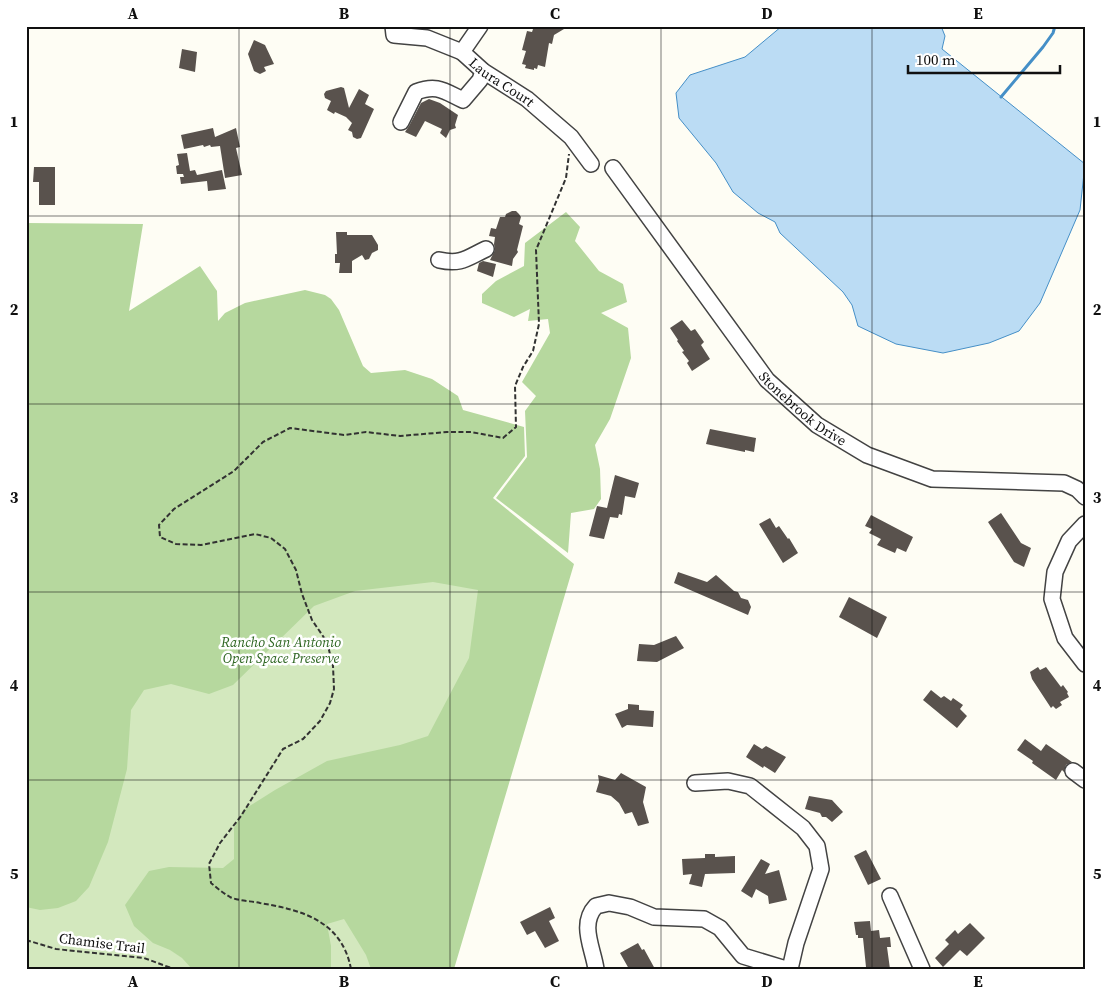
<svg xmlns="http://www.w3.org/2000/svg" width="1111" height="995" font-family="'Source Serif 4',serif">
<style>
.green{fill:#d3e8be}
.forest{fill:#b6d89e}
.water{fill:#bbdcf4;stroke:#458fc7}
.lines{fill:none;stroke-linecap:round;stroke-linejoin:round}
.stream{stroke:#458fc7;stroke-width:3}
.building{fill:#59524d}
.minor-casing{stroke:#434343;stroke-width:18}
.path{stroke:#323232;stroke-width:2;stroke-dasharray:5 2.5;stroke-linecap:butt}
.minor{stroke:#fff;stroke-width:15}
.grid{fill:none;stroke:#101010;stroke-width:1;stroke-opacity:0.55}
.labels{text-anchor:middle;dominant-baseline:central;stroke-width:5;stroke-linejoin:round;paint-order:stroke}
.street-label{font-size:14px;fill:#101010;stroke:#fff}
.park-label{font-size:14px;font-style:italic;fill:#2e6622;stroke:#fff}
.neatline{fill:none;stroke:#101010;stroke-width:2}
.grid-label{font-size:16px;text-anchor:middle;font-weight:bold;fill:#101010}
</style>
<rect width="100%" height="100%" fill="#fefdf4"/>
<path class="green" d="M26,225L123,318L215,323L355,363L486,498L453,969H26Z"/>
<path class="forest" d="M566,212L580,227L575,241L599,271L623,284L627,302L601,313L628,328L631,358L610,419L595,445L600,469L601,499L594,509L571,513L568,553L496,498L527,457L525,411L536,396L522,382L550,333L548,319L528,321L530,309L514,317L482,303V294L496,281L524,266L525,243Z
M26,223L143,224L129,311L200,266L217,291L218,321L225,313L245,303L305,290L325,295L331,299L339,310L363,366L371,373L405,370L432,379L458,396L463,410L524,427L525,456L493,498L574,564L454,969H371L366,955L344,919L327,924L331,946V969H192L182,958L170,950L153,943L134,926L125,905L149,871L169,867L223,868L234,859V828L243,810L275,790L327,761L400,745L428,736L469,658L478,590L433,582L355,591L314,606L233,685L209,694L171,684L144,690L131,710L127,769L108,842L89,887L76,901L58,908L40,910L26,907Z"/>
<path class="water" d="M782,26H941L945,36L942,49L1085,164L1080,210L1040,303L1019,331L989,343L943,353L896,344L858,326L852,305L843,292L780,233L775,222L758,213L733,192L716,163L679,118L676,93L690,75L745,57Z"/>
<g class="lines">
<path class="stream" d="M1001,97L1043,47L1053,33L1055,26"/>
</g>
<path class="building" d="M534,26H569L554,35L552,44L549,43L545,67L538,65L537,69L534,68V70L525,68L526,65L522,64L526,51L522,50L527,31L532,32Z
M254,40L265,45L274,64L264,67L266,71L260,74L254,71L248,54Z
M182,49L197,52L195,72L179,68Z
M341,87L344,88L349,108L359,89L369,95L365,104L374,109L361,138L357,139L353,137L352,132L348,130L352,123L346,117L335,112L334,114L327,110L331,101L325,98L324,94L326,91Z
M429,99L440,103L458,115L455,125L456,128L450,130L446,138L440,133L442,129L425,121L416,137L405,132L409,126L421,103Z
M213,128L215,137L236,128L240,147L236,148L242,175L225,178L220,146L211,147L210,145L204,147L203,145L184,149L181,135Z
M187,153L190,171L195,170L197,175L222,170L226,189L208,191L207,181L181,184L180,177H184L183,174H177L176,166L179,165L177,154Z
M34,167H55V205H39V182H33Z
M512,211H516L519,214L521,217L519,224L523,226L517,250L518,252L513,259L512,266L490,260L495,250L494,244L495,237L489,236L491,228L496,229L500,217H505L506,214Z
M336,232H347V235H372L378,245V250L372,253L369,259L365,260L362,255L352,261V273H339L340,263H335V254H337Z
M483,261L496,264L493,277L477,271L479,263Z
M682,320L691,331L695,329L704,342L701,345L710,359L692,371L687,363L689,361L682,352L684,351L677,341L678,340L670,328Z
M710,429L756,438L754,452L745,450V452L706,444Z
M615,475L639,483L635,498L625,496L622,515L619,514L618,518L610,517L604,539L589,536L597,506L607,508Z
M1001,513L1021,543L1031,548L1024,567L1014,562L988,522Z
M871,515L913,537L906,552L897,548L895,553L877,545L881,539L869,533L872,529L865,526Z
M770,518L776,528L779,526L788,539L789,538L798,553L783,563L759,524Z
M678,572L707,582L716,575L734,591L738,592L741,598L748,600L751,607L748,615L674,583Z
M849,597L887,617L877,638L839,617Z
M676,636L684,648L657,662L637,661L639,644L654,645Z
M1038,667L1040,670L1046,667L1061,687L1063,685L1068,692L1067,693L1069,697L1060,702L1062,705L1056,709L1053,706L1051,708L1032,679L1030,672Z
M931,690L941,698L944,696L951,701L953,698L963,705L960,709L967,716L957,728L923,700Z
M628,704L639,705V710L654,711L653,727L627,725L622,728L615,714L628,709Z
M1025,739L1041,751L1046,744L1072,762L1066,765L1064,772L1062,770L1056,780L1032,763L1033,761L1017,750Z
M754,744L762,749L766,746L786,757L775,773L764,766L763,768L746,757Z
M621,773L646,787L643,802L649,823L638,826L632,812L625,814L619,803L611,796L596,792L599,782L598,775L615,780Z
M809,796L832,800L843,812L832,822L826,817H822L820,813L805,809Z
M866,850L881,879L868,885L854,856Z
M705,854H715V857L735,856V873L705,874L702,887L689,884L692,874L683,875L682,859L705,858Z
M761,859L770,864L765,874L779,870L787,900L769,904L768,896L756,889L752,898L741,891Z
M550,907L555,918L549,921L559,941L545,948L535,931L527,935L520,922Z
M870,921L871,931L879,930L880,938L890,937L891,947H887L890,969L866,967L863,938H858V935H856L854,922Z
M970,923L985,938L967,956L960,950L943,967L935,958L949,944L945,940L955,930L958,934Z
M638,943L642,950L644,949L655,969H629L620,953Z"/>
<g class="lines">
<g class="minor-casing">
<g id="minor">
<path id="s1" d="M393,26L394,35L427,38L462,52L483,71L527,99L571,137L591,164"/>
<path d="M462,52L480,26"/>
<path d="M401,122L416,92C437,84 444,91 463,100L480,80L483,71"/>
<path id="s2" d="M613,168L767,380L817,425L867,455L932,479L1064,483L1077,489L1085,497"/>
<path d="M439,260C461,265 467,258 486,249"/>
<path d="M1085,524L1069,541L1055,572L1052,599L1065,638L1085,664"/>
<path d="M1073,771L1085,780"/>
<path d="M695,783L728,781L750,786L803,828L817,846L821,869L796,943L790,969"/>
<path d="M890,896L922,969"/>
<path d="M596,969C593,948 579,924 596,906L609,903L630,907L654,917L704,919L720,928L743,956L786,969"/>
</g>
</g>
<path class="path" d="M26,940L56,949L144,958L174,969
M351,969C342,921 302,910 260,903C251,901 238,901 230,897C223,893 217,888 211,883L209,864L220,843L241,816L283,749L303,739L320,721L330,703L334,689L333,666L327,642L312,620L302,594L296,570L285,549L271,538L255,534L201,545L176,544L160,537L159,525L174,509L234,471L263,442L290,428L344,435L366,432L400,436L447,432H471L503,438L516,427L515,386L523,367L533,351L539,324L536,250L566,178L569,154"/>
<use href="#minor" class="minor"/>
</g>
<path class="grid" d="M239,26V969M450,26V969M661,26V969M872,26V969M26,216H1085M26,404H1085M26,592H1085M26,780H1085"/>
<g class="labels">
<g class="street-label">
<text stroke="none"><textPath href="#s1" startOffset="130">Laura Court</textPath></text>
<text stroke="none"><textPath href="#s2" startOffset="308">Stonebrook Drive</textPath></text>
<text transform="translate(102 943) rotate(7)">Chamise Trail</text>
</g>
<g class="park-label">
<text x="281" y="642">Rancho San Antonio<tspan x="281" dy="16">Open Space Preserve</tspan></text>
</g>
</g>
<rect width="1111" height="995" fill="none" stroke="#ffffff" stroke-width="55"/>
<path d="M908 65v8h152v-8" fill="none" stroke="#101010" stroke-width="2.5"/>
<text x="916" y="65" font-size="15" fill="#101010" stroke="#ffffff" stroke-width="4" paint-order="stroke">100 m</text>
<rect x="28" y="28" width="1056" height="940" class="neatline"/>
<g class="grid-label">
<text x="133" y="19">A</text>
<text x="344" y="19">B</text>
<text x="555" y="19">C</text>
<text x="767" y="19">D</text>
<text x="978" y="19">E</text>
<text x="14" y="127">1</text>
<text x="1097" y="127">1</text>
<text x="14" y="315">2</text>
<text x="1097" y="315">2</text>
<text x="14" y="503">3</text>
<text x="1097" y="503">3</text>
<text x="14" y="691">4</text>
<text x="1097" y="691">4</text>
<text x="14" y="879">5</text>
<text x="1097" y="879">5</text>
<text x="133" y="987">A</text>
<text x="344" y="987">B</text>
<text x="555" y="987">C</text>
<text x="767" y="987">D</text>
<text x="978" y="987">E</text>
</g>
</svg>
